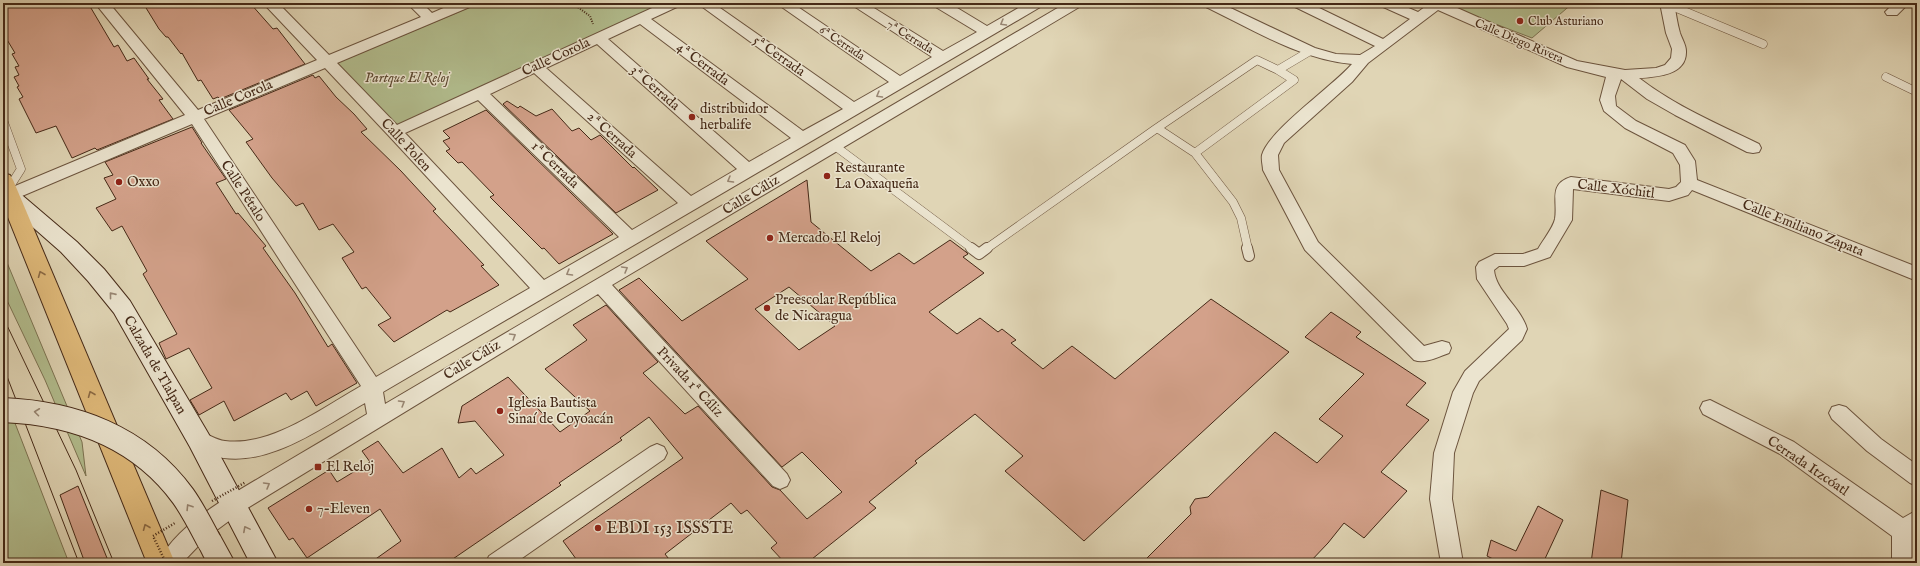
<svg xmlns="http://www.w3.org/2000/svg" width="1920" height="566" font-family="'IM FELL English',serif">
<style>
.green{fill:#b2bd8e;stroke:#7c7352}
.building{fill:#d3a18a;stroke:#452917;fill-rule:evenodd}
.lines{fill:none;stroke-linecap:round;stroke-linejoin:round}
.lane-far1-casing{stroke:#6c543e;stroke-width:9}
.lane-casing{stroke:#6c543e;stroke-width:12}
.street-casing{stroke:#6c543e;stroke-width:2}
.secondary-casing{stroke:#452917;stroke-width:2}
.highway-casing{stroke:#452917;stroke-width:2}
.path{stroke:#452917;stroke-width:2;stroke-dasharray:1 1.5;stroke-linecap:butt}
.lane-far1{stroke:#ebe4cf;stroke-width:8}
.lane{stroke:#ebe4cf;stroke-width:10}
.street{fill:#ebe4cf;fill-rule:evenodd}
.secondary{fill:#ebe4cf;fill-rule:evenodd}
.highway{fill:#e0ba7a;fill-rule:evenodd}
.tram{stroke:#452917;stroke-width:1}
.secondary-bridge-casing{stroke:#452917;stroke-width:26;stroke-linecap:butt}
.path-bridge{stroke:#452917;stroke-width:2.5;stroke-dasharray:1 2;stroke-linecap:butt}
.secondary-bridge{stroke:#ebe4cf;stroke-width:24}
.oneway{stroke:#988673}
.oneway2{stroke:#8b6a44}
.poi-dot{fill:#8f2418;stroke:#ebe4cf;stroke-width:1.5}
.labels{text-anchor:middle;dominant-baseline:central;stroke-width:3;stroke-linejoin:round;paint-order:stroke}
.far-poi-label{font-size:12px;fill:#452917;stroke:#ebe4cf;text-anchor:start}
.far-street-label{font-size:12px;fill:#452917;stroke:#ebe4cf}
.street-label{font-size:14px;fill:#452917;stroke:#ebe4cf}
.park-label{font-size:14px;font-style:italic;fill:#5b472f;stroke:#ebe4cf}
.poi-label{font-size:14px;fill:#452917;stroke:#ebe4cf;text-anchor:start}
.near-poi-label{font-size:17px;fill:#452917;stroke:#ebe4cf;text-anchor:start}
</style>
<rect width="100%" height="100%" fill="#e0d5b5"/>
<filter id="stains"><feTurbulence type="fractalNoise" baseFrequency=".005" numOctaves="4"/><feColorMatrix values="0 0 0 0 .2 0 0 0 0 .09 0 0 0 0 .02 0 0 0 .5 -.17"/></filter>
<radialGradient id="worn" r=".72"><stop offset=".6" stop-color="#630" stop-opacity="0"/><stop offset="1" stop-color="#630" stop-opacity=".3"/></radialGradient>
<path class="green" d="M480,3H666L396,127L337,63Z
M1448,3H1573L1532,38L1446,5Z
M3,253L82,442L86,476L45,380L3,292Z
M3,392L69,563H3Z"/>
<path class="building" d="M3,3H88L114,47L118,45L127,61L134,58L149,79H147L163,99L159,100L173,119L97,150L95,148L72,158L56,126L36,133L19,99L23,97L17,87L19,86L14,77L19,75L15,67L19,66L12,54L15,53L3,33Z
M143,3H250L273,29L277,28L305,64L220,99L218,97L213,99L201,80L198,81L182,53L181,54L168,37H166L159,29Z
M313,75L315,78L319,76L336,97L354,114L367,129L361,132L401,171L436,209L433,211L484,265L481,266L499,285L450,312L447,310L394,342L378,325L391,318L366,287L362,289L342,258L354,252L333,224L319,230L303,203L296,206L272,178L246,142L253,139L229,110Z
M507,101L518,108L520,106L536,116L552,109L572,131L579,128L591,140L600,135L633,168L634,167L658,190L616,213L503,104Z
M486,110L613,234L559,264L544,248L542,249L490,197L494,195L462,162L458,163L446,151L450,149L443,141L450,138L443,131Z
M192,127L202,143H201L226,179L216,183L236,214L238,213L266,246L263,248L295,293L328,347L332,344L357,383L316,406L307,391L291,400L286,393L234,421L224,401L199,415L190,400L212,388L189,348L166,359L159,343L177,334L143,274L147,271L122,226L112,231L96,208L116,199L104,178L113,175L105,162Z
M807,180L811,222L871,271L899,253L914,264L950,240L966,252L968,254L963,257L984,273L929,312L957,334L980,318L998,332L1002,329L1016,340L1011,343L1043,369L1072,346L1115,379L1211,299L1289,352L1084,541L1005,471L1023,456L975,414L915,461L917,463L869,502L876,508L807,563H785L771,548L777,543L747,510L741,514L731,503L665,554L672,563H579L563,541L683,458L649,417L620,438L622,440L559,483L561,485L447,563H370L401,541L380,509L307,558L293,538L289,540L268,508L329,470L337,482L370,462L362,451L378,441L403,473L442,448L459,478L471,468L476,474L504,455L475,421L458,423L462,406L508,377L560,432L590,411L545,369L587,340L573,325L606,305L658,362L643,373L685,414L698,406L772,487L780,490L807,519L842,492L802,452L782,467L619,290L639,278L682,321L748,279L706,241ZM789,287L835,326L799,350L755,309Z
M1331,312L1361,332L1356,337L1426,383L1406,405L1429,420L1381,472L1407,491L1364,538L1344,523L1328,543L1309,563H1142L1191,514L1190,507L1195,499L1208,497L1275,432L1317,463L1343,436L1319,419L1364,374L1305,337Z
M78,486L109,563H85L60,495Z
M1601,490L1628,500L1621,563H1591Z
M1538,506L1563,520L1543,563H1501L1487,556L1491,540L1516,551Z"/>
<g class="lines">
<g class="lane-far1-casing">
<path id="lane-far1" d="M1667,4L1763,44
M1886,77L1917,92
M3,120L21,169L7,191
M1157,128L1257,60L1278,70
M835,146L973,249
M1195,153L1233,202L1241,218L1248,249
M986,249L1157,128L1195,153L1294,80L1278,70L1310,51"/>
</g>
<g class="lane-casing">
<path id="lane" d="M971,248L979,254L987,248
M1247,248L1249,256"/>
</g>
<g class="street-casing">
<path id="street" d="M95,3H109L198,110L317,60L263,3H278L329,55L421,17L407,3H422L432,13L455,3H474L472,6L337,63L397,125L663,3H681L679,6L651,19L803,131L843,109L697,3H713L854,102L889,82L776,3H792L900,76L932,57L849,3H866L943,51L977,32L934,6L932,3H949L987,26L1027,3H1044L1042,6L383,392L385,404L1066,3H1083L1081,6L612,285L787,474L790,480L787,486L780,489L773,486L598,294L241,512L206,538L182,563H158C177,522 240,490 278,467C307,450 337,432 367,414L365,403C321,428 263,472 211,455C202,452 193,449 189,440L192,434L199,431C208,434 216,440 225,441C271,447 322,408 361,386L192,124L15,199L9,201L3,199V191L185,115ZM640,24L791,138L749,162L608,39ZM597,44L737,169L691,196L546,68ZM325,68L389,136L530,288L376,377L204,119ZM534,73L678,203L632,230L490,94ZM478,100L619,237L544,280L405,133Z
M1202,3H1220L1315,48L1336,54L1360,55L1375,46L1293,6L1291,3H1309L1383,39L1410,19L1381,6L1379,3H1397L1418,12L1430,3H1446L1577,61L1625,70L1656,68L1665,65L1671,58L1672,49L1666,33L1660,3H1674C1676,13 1677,23 1680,33C1682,39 1686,45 1686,51C1687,75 1657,77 1639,78C1675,106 1718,124 1759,144L1761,148L1759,152L1753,153L1747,152L1675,115L1647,99L1621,79L1615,96L1616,106L1636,121L1685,145L1695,161L1697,180L1917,267V281L1692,190L1688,195L1669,201L1573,189L1572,220L1550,257L1524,266H1499L1494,270C1496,292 1521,307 1527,329L1522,340L1479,381L1473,393L1454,453L1452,499L1463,563H1441L1430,499L1434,453L1453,392L1465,371L1509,329L1507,324L1477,279L1476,267L1479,262L1495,254H1523L1538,249C1543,240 1553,228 1555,219C1558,201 1548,184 1571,177L1669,189L1676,187L1681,182L1680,165L1673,153L1625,128L1604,111L1600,100L1606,77L1567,67L1438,10L1368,63L1352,82L1284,143L1278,155L1279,170L1318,242L1424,346L1442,341L1449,343L1451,348L1449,353C1438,357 1425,364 1414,360L1305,250L1263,170C1263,166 1261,159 1262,155C1268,131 1333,86 1352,64C1300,60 1250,28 1204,6Z
M1894,3H1909L1897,15H1887L1885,12Z
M1710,400L1794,442L1903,518L1917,510V533L1914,535V563H1892V536L1780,454L1703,414L1700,408L1703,402Z
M1839,405L1846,407L1881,439L1917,465V486L1910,483L1867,451L1832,419L1829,413L1832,407Z
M657,444L664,447L667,453L664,459L515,563H486L489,556L650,447Z"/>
</g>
<g class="secondary-casing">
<path id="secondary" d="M9,188L16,190L77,242L104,269L130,301L208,433L278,563H250L190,447L114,313L88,281L61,252L3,201V190Z
M209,529L218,532L235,563H207L196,541L200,532Z"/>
</g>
<g class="highway-casing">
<path id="highway" d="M3,173L10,175L13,180L175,563H147L3,205Z"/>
</g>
<path class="path" d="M572,3L590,16L593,24"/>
<use href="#lane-far1" class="lane-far1"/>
<use href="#lane" class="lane"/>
<use href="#street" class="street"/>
<use href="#secondary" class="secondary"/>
<use href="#highway" class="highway"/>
<path class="tram" d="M3,317L76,470L114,563
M3,366L79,563"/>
<g class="secondary-bridge-casing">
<path id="secondary-bridge" d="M3,410C74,413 140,437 183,496C193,510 201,526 209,541"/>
</g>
<path class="path-bridge" d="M212,501L246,482
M166,563L153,536L175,523"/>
<use href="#secondary-bridge" class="secondary-bridge"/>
</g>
<defs><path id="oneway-chevron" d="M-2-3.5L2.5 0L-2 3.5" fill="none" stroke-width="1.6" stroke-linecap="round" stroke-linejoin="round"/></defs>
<g class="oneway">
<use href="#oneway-chevron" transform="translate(1003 23) rotate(150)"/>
<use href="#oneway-chevron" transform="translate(879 95) rotate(150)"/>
<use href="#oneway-chevron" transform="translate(730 180) rotate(150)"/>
<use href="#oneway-chevron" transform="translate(625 269) rotate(-30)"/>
<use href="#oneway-chevron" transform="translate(569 273) rotate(150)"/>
<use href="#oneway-chevron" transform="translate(112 295) rotate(-129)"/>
<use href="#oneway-chevron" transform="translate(513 336) rotate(-31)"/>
<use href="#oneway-chevron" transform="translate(402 403) rotate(-31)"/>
<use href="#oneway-chevron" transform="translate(37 412) rotate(-173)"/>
<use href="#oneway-chevron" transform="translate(267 485) rotate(-30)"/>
<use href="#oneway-chevron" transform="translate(189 507) rotate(-122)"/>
<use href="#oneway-chevron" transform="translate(246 529) rotate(-118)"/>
</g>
<g class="oneway2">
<use href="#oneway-chevron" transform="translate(41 274) rotate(-112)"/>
<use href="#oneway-chevron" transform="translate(91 394) rotate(-112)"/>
<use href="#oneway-chevron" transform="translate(146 527) rotate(-112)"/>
</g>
<g class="poi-dot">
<circle cx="1520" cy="21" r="4"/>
<circle cx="692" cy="117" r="4"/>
<circle cx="827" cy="176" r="4"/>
<circle cx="119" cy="182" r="4"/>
<circle cx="770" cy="238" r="4"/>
<circle cx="767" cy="308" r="4"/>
<circle cx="500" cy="411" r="4"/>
<rect x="314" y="463" width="8" height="8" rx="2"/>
<circle cx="309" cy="509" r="4"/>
<circle cx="598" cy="528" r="4"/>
</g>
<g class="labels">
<g class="far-poi-label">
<text x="1528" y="21">Club Asturiano</text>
</g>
<g class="far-street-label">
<text transform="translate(910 37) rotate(32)">7ª Cerrada</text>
<text transform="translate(1519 41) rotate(23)">Calle Diego Rivera</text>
<text transform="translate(842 43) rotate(34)">6ª Cerrada</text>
</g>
<g class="street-label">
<text transform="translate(779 56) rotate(35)">5ª Cerrada</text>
<text transform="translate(556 57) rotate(-25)">Calle Corola</text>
<text transform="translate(703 64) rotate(37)">4ª Cerrada</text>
<text transform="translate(655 88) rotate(41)">3ª Cerrada</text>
<text transform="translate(238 98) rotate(-23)">Calle Corola</text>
<text transform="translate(612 135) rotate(42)">2ª Cerrada</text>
<text transform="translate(406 145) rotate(47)">Calle Polen</text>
<text transform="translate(555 165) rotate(44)">1ª Cerrada</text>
<text transform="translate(1616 189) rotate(7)">Calle Xóchitl</text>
<text transform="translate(243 191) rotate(57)">Calle Pétalo</text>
<text transform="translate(751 195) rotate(-31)">Calle Cáliz</text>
<text transform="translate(1803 228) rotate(22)">Calle Emiliano Zapata</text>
<text transform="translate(472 360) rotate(-31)">Calle Cáliz</text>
<text transform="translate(155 365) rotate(60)">Calzada de Tlalpan</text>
<text transform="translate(690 382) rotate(47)">Privada 1ª Cáliz</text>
<text transform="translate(1808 466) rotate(34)">Cerrada Itzcóatl</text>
</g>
<g class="park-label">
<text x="407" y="78">Partque El Reloj</text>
</g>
<g class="poi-label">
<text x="700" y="109">distribuidor<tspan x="700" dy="16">herbalife</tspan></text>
<text x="835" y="168">Restaurante<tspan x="835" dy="16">La Oaxaqueña</tspan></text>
<text x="127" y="182">Oxxo</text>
<text x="778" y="238">Mercado El Reloj</text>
<text x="775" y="300">Preescolar República<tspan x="775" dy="16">de Nicaragua</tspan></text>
<text x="508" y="403">Iglesia Bautista<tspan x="508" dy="16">Sinaí de Coyoacán</tspan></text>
<text x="326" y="467">El Reloj</text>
<text x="317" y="509">7-Eleven</text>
</g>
<g class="near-poi-label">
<text x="606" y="528">EBDI 153 ISSSTE</text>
</g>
</g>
<rect width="1920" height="566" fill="none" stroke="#e0d5b5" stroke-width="16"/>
<rect x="4" y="4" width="1912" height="558" fill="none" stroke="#452917" stroke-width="2"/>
<rect x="8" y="8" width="1904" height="550" fill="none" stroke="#452917"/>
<rect width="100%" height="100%" filter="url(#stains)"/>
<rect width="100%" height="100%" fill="url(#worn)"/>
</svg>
